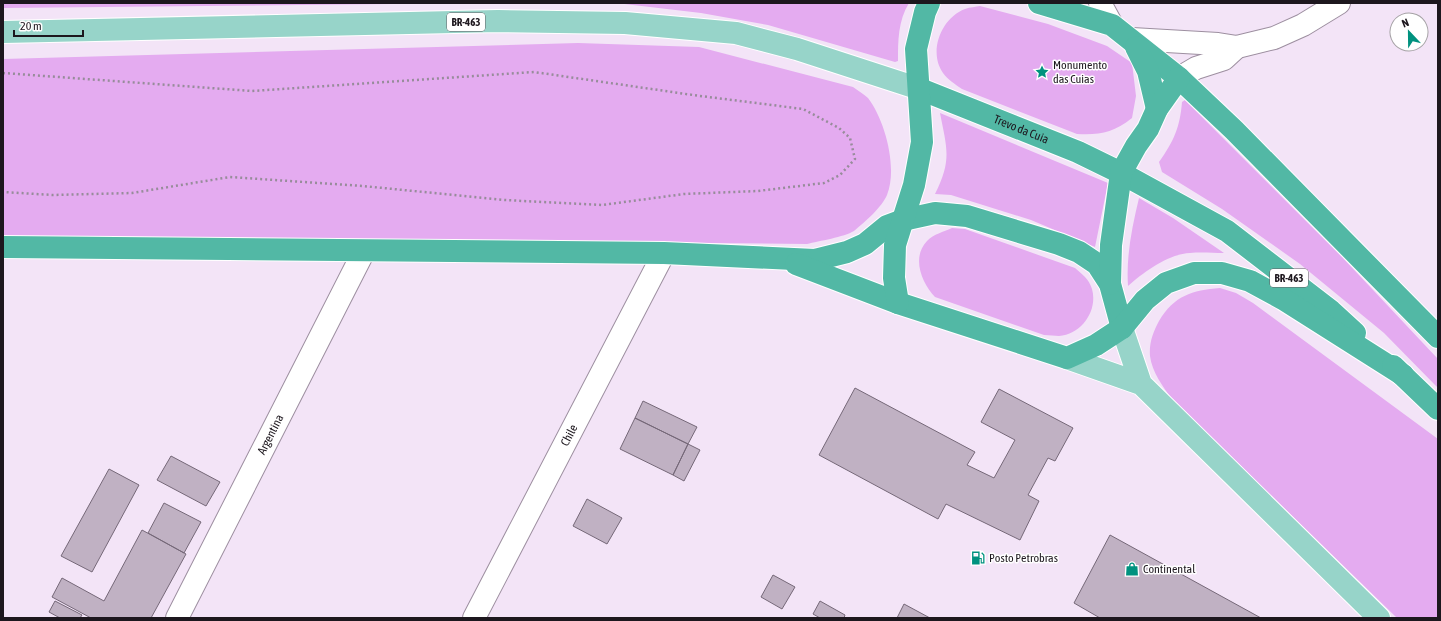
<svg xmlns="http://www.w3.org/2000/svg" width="1441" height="621" font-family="'Asap Condensed',sans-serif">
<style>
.green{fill:#e4abf0}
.building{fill:#c0b1c3;stroke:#756878}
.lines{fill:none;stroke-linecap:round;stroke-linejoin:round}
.minor-casing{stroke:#9d8fa0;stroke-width:24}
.major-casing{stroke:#fff;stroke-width:24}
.highway-casing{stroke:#fff;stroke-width:24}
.path{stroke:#978c9a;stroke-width:2.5;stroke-dasharray:2 3;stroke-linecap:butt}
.minor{stroke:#fff;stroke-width:22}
.major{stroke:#97d4c9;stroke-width:22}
.highway{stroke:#52b8a5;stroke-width:22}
.labels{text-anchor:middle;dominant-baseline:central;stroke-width:3;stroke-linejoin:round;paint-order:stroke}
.shield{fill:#fff;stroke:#615d62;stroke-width:1}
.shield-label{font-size:11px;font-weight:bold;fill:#1d171e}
.poi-label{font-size:12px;fill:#1d171e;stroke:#fff;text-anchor:start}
.street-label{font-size:12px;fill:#1d171e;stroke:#fff}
</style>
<rect width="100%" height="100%" fill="#f3e4f7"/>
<path class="green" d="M3,3H485L3,8Z
M616,3H909C898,21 898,41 898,61L895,62L768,25L701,13Z
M980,6L1048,24L1107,46L1132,63L1136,96L1132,118C1113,133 1100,135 1077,134L962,89C955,84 948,80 943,73C928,52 941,18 965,9C970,7 976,7 980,6Z
M578,43L699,47L853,87C858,91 864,94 868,98C885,120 898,168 887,195C882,207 865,222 854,231C844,237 819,241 807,244L3,236V59Z
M1185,100L1342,257L1438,359V388L1384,333L1300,264L1222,209L1162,172L1159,162C1174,141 1180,127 1182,102Z
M940,113L1108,183L1095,247L1031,220L951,195L935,194C952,160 947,149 940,113Z
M1139,198L1173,218L1224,253C1213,253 1201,252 1190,253C1168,254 1144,272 1128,286C1126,256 1132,227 1139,198Z
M952,228L965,229L1075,268C1082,274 1089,279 1092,289C1098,310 1082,334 1059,336C1055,336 1049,335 1044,335L935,297C922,283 911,258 927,241C934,234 943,232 952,228Z
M1220,288L1236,293L1253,303L1438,439V618H1397L1172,399C1163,387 1152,372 1150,356C1149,343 1153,332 1159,321C1174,296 1192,290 1220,288Z"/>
<path class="building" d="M855,388L975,452L967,465L994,478L1015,440L981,422L999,389L1073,428L1055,461L1048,458L1028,495L1039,501L1020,540L946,504L938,519L819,455Z
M643,401L697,427L688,444L635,418Z
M635,418L688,444L673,475L620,449Z
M688,444L700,450L684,481L673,475Z
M171,456L220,482L206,506L157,480Z
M109,469L139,485L92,572L61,556Z
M587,499L622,518L607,544L573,526Z
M164,503L201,522L184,553L148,533Z
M142,530L186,554L151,618H91L52,597L62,578L104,601Z
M1110,535L1261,618H1100L1074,603Z
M773,575L795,587L782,609L761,597Z
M55,601L82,615L80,618H60L49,612Z
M820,601L845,615L844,618H820L813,614Z
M904,604L930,618H897Z"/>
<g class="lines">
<g class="minor-casing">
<g id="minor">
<path d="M1100,3L1112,25"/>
<path d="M1132,39L1218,44L1237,47L1274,38L1303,25L1339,3"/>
<path d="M1179,78L1196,68L1224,59L1237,47"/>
<path id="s1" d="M177,618L364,251"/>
<path id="s2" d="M474,618L664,253"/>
</g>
</g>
<g class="major-casing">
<path id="major" d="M3,32L498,21L625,23L736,33L797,49L920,89
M1122,328L1141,384
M1067,358L1141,384L1379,618"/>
</g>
<g class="highway-casing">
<g id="highway">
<path d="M1039,3L1112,25L1179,78L1234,130L1438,337"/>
<path d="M1136,47L1148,71L1157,109"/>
<path id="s3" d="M920,89L1078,152L1121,173L1227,231L1331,311L1355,333"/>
<path d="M3,247L664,253L815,260L847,252L865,244L887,226L903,220L935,213L967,216L1059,244L1079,252L1097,264L1110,284L1122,328"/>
<path d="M796,264L898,303L1067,358L1096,345L1122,328L1145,300L1166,283L1194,273H1222L1250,281L1283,299L1403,375"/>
<path d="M1110,284L1111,245L1121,173L1136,146L1148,129L1157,109L1179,78"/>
<path d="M898,303L894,278L895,245L914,185L922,142L916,49L925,12L929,3"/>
<path d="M1393,366L1438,409"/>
</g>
</g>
<path class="path" d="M3,73L252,91L534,72L693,95L803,109L839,128L850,138L855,159L840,175L824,183L758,191L684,194L602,205L504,200L363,186L230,177L132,193L53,195L3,192"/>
<use href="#minor" class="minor"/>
<use href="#major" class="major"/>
<use href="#highway" class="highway"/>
</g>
<defs>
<g id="sight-bare" transform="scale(1.08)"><path d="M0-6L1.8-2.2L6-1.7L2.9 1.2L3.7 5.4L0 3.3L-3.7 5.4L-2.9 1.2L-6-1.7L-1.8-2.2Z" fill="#00927f" stroke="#fff" stroke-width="2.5" paint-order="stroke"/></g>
<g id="fuel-bare" transform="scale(1.08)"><path d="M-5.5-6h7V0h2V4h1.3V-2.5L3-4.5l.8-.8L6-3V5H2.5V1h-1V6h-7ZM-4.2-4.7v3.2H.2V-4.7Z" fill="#00927f" stroke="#fff" stroke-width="2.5" paint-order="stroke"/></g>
<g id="shop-bare" transform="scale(1.08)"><path d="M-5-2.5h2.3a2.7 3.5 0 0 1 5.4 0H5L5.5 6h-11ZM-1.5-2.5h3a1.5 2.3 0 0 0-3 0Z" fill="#00927f" stroke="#fff" stroke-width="2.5" paint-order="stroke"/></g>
</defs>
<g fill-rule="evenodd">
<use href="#sight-bare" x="1042" y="72"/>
<use href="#fuel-bare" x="978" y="558"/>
<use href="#shop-bare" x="1132" y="569"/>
</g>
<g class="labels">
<g class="shield">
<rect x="447" y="13" width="38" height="18" rx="3"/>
<rect x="1270" y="269" width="38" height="18" rx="3"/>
</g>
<g class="shield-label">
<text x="466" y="22">BR-463</text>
<text x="1289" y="278">BR-463</text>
</g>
<g class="poi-label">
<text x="1053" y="65">Monumento<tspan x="1053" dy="14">das Cuias</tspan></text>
<text x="989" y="558">Posto Petrobras</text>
<text x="1143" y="569">Continental</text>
</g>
<g class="street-label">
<text stroke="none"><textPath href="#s3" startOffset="109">Trevo da Cuia</textPath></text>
<text stroke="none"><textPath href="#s1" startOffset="206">Argentina</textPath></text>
<text stroke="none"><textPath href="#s2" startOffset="206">Chile</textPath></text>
</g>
</g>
<rect width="1441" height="621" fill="none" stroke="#1d171e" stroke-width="8"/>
<g transform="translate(1409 32) rotate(338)"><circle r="19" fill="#ffffff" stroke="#a5a2a5"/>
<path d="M0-3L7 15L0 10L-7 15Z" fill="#00927f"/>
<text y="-6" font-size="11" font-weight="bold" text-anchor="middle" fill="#1d171e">N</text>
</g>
<path d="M14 30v6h69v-6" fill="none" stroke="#1d171e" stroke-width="2"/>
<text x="20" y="30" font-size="12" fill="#1d171e" stroke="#ffffff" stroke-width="3" paint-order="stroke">20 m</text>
</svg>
